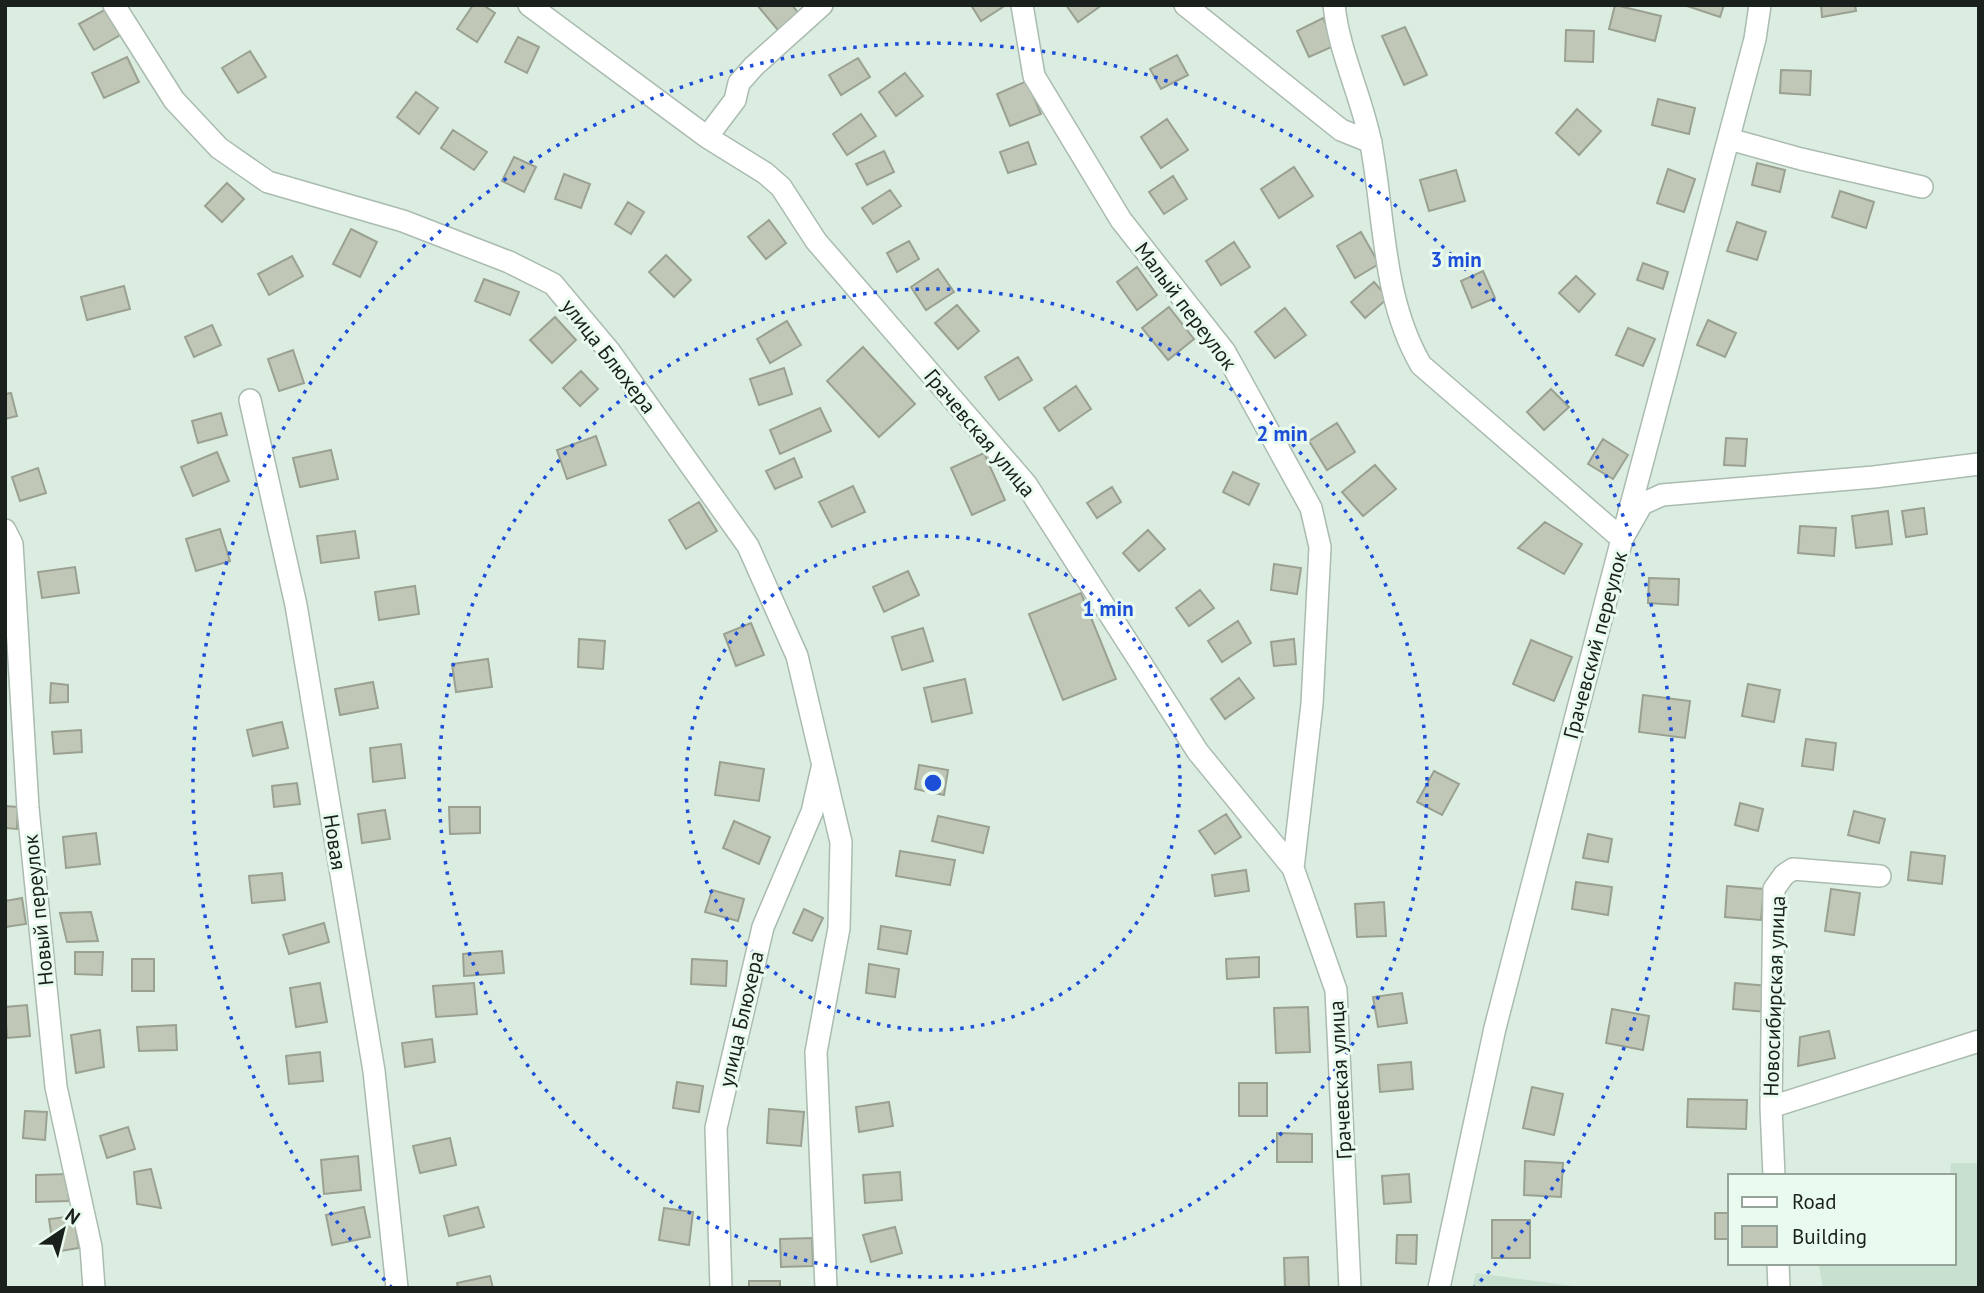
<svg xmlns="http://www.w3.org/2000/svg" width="1984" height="1293" font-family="'PT Sans',sans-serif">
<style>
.built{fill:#c8e0d0}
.building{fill:#c0c7b7;stroke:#9aa191;stroke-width:2}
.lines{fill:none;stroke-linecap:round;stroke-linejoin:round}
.street-casing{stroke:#aabbaf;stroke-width:24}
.street{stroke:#fff;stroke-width:21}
.ring{fill:none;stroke:#1d4ed8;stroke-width:3.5;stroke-dasharray:3.5 7}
.labels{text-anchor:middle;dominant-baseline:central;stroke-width:6;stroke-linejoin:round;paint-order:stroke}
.street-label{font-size:21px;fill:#1a201c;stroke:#e9faee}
.centre{fill:#1d4ed8;stroke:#e9faee;stroke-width:3.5}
.ring-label{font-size:21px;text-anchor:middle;font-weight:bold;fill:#1d4ed8;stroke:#e9faee;stroke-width:6;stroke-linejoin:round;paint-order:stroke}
</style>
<rect width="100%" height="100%" fill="#dbede1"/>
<path class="built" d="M1951,1163H1979V1288H1823L1819,1266L1850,1263H1954V1176H1950Z
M1476,1273L1588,1288H1472Z"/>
<path class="building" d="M473,5H483L495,13L477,42L457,29Z
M757,5H792L803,19L783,36Z
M971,5H1006L981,21Z
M1066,5H1102L1078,22Z
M1615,5L1661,16L1655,41L1609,29Z
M1684,5H1724L1720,17Z
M1821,5H1855L1856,11L1822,17Z
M108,8L122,34L94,50L79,24Z
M1323,18L1336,45L1309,57L1297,31Z
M1405,27L1427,75L1404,85L1382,36Z
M1566,30L1594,31L1593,62L1565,61Z
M518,37L539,47L527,73L505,62Z
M250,51L266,77L238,93L222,68Z
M1177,55L1188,75L1161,89L1150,69Z
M127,57L139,82L104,98L92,73Z
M858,58L870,77L841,95L829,75Z
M1781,70L1811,71L1810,95L1780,93Z
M905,73L923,96L896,116L879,92Z
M1027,81L1041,114L1010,126L997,94Z
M416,92L438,108L419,134L397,117Z
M1658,99L1695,108L1689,134L1652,125Z
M1577,109L1601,131L1579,155L1556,133Z
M861,114L876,136L847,155L833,134Z
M1167,119L1188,150L1161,168L1141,137Z
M453,130L487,152L474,170L441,148Z
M1028,142L1036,164L1008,173L1000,152Z
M884,151L894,172L867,185L856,164Z
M514,157L536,167L524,192L502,181Z
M1757,163L1785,170L1780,192L1752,185Z
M1294,167L1313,196L1279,218L1261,189Z
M1668,169L1695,179L1684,212L1657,203Z
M1456,170L1465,201L1429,211L1420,180Z
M564,174L590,184L581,208L555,199Z
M1173,176L1187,199L1164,214L1149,192Z
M227,183L244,199L222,222L205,206Z
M890,190L901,206L873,224L862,208Z
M1840,191L1874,202L1866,228L1832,217Z
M628,202L644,212L631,234L615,224Z
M769,220L786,243L766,259L748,237Z
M1737,222L1766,232L1757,260L1727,251Z
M351,229L377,242L360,277L333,264Z
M1361,232L1379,264L1355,278L1337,246Z
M909,241L919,259L897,272L887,253Z
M1234,242L1250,267L1221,285L1206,261Z
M666,255L691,280L674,297L649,272Z
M292,256L303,276L269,295L258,274Z
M1643,263L1668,272L1663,289L1637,280Z
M1137,267L1157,295L1137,310L1117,282Z
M938,269L954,292L926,310L911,287Z
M1483,271L1495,298L1472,308L1461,281Z
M1576,276L1595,294L1579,312L1559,293Z
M484,279L519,292L510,315L475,301Z
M1374,282L1388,298L1365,318L1351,302Z
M124,286L130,309L87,320L81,297Z
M957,305L979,331L958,349L935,323Z
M1169,307L1194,339L1168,360L1142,328Z
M1285,308L1306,335L1275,358L1255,332Z
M555,317L576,340L552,363L530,340Z
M1708,320L1736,333L1725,357L1697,345Z
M787,321L801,345L770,363L757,339Z
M212,325L221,345L194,357L185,337Z
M1628,328L1655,339L1643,366L1616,355Z
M863,347L915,404L879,437L827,381Z
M293,350L304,383L279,391L268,359Z
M1018,357L1032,380L999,400L985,377Z
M784,368L792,394L759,405L750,379Z
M581,371L598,389L580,406L563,388Z
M1076,386L1091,409L1059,431L1044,408Z
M1551,389L1569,407L1544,430L1527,412Z
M11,393L17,416L5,419V394Z
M820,408L831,431L780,454L770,430Z
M221,413L227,435L198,443L192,421Z
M1337,423L1355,452L1327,470L1309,441Z
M596,436L606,465L567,479L557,450Z
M1726,438L1747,439L1745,466L1724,465Z
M1603,439L1628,455L1613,479L1588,464Z
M331,450L338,479L300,487L293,458Z
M217,452L229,481L193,496L181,467Z
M984,453L1005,500L972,515L951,468Z
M794,458L802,477L775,489L766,471Z
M1375,465L1396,489L1363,516L1342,492Z
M38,468L46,493L20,501L12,477Z
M1233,472L1259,484L1249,505L1223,492Z
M853,486L865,512L832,527L819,502Z
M1112,487L1121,502L1097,518L1087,503Z
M699,502L717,531L686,549L669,520Z
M1924,508L1927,534L1906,537L1902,511Z
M1888,511L1892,544L1856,548L1852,516Z
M1545,522L1582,544L1564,574L1518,548Z
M1800,526L1836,528L1834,556L1798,553Z
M220,529L230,561L196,571L186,539Z
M1148,530L1165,549L1139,571L1123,553Z
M355,531L359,558L321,563L317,536Z
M1274,564L1301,568L1297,594L1271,590Z
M75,567L79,593L42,598L38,572Z
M908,571L919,595L884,612L873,587Z
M1649,578L1679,579L1678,605L1648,603Z
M415,586L419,614L379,620L375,592Z
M1200,590L1214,608L1189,626L1176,608Z
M1081,593L1116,679L1063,700L1029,614Z
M1238,621L1251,643L1222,662L1208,641Z
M751,623L764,655L736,666L724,634Z
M923,628L933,661L902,670L892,637Z
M579,639L605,641L603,669L578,667Z
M1294,639L1296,664L1274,666L1271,642Z
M1531,640L1572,657L1554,701L1513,684Z
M488,659L492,687L456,692L452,664Z
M1239,678L1254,698L1225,719L1211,699Z
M965,679L972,713L932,722L924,688Z
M373,682L378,708L340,715L335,689Z
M51,683L68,685V702L50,703Z
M1748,684L1780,690L1774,722L1742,716Z
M1643,695L1690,701L1685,738L1639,732Z
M282,722L288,748L253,756L247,730Z
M81,730L82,752L54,754L52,732Z
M1806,739L1836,743L1833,770L1802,766Z
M401,744L405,778L373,782L370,748Z
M720,762L764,769L759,801L715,795Z
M919,765L948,770L944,795L915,789Z
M1434,771L1459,784L1442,815L1417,802Z
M297,783L300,804L274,807L272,786Z
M1740,803L1763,809L1758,831L1735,825Z
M5,806L18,807L17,829L5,828Z
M449,807H480V833L450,834Z
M385,810L390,839L362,843L358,814Z
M1854,811L1885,819L1879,843L1848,835Z
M1226,814L1241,837L1215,854L1199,831Z
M938,816L989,827L983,853L932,841Z
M734,821L770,837L759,864L723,848Z
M96,833L100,864L66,868L63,837Z
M1588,834L1612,839L1608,862L1583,858Z
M900,851L955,860L950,885L896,876Z
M1911,852L1945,856L1942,884L1908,880Z
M1246,870L1249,891L1215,896L1212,875Z
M282,873L285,900L252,903L249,876Z
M1576,882L1612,887L1608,915L1572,909Z
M1727,886L1764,889L1761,920L1725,917Z
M1831,889L1860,893L1854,935L1825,931Z
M712,890L744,899L738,921L705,912Z
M22,898L26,924L5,927V901Z
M1384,902L1386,936L1357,937L1355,904Z
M804,909L823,918L812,941L793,933Z
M91,912L98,941L67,942L60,913Z
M324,923L329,942L289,954L283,935Z
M881,926L911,931L907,954L878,949Z
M502,951L504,973L464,976L463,954Z
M75,952H103L102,975L75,974Z
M1259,957V977L1227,979L1226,959Z
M132,959H154V991H132Z
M692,959L727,961L726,986L691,984Z
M869,964L899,969L895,997L866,993Z
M320,983L327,1022L296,1027L290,988Z
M474,983L477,1014L436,1017L433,986Z
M1735,983L1768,986L1766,1012L1733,1009Z
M1402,993L1407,1023L1378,1027L1373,997Z
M27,1005L30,1036L7,1038L5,1007Z
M1308,1007L1310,1052L1276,1053L1274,1008Z
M1612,1009L1649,1016L1643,1050L1606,1043Z
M176,1025L177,1050L139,1051L137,1027Z
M100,1030L104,1067L76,1073L71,1035Z
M1829,1031L1835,1058L1798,1066L1800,1037Z
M432,1039L435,1062L405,1067L402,1043Z
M320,1052L323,1081L289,1084L286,1056Z
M1411,1062L1413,1089L1380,1092L1378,1065Z
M677,1082L703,1086L699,1112L673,1108Z
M1239,1083H1267V1116H1239Z
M1532,1087L1563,1094L1554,1135L1523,1128Z
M1688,1099L1747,1100L1746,1129L1687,1127Z
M889,1102L893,1126L859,1132L856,1107Z
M769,1109L804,1112L801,1146L767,1143Z
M25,1111L47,1112L45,1140L23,1138Z
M128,1127L135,1149L107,1158L100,1136Z
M1277,1133L1312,1134V1162H1277Z
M450,1138L456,1165L420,1173L413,1146Z
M358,1156L361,1190L324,1194L321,1160Z
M1525,1161L1563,1163L1561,1197L1524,1195Z
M151,1169L161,1208L137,1204L134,1172Z
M900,1172L902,1200L865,1203L863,1175Z
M68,1174L69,1201L36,1202V1175Z
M1409,1174L1411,1202L1384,1204L1382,1176Z
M364,1207L370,1237L332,1245L326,1215Z
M478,1207L484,1227L449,1236L444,1216Z
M664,1208L693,1212L689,1245L659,1240Z
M1715,1213H1730V1239H1715Z
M74,1216L79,1248L54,1252L49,1219Z
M1492,1220H1530V1258H1492Z
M895,1227L902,1253L871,1262L863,1235Z
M1397,1235H1417L1416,1264L1396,1263Z
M812,1238L813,1266L781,1267L780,1239Z
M1308,1257L1309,1288H1285L1284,1258Z
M490,1276L493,1288H458L457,1283Z
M749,1281H780V1288H749Z"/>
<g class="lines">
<g class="street-casing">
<path id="street" d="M114,5L174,100L219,148L268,182L403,221L509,262L553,284L610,352L748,546L797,656L841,842L839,928L816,1052L826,1288
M529,5L707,137L765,173L781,187L816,241L1026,484L1198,752L1293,868L1336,990L1350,1288
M1022,5L1034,76L1121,220L1225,352L1311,508L1320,547L1312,704L1293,868
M1185,5L1341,130L1371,142
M1334,5C1339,53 1362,97 1371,144C1385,218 1382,298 1421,365L1622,539L1642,504L1662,495L1874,477L1979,464
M707,137L735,100L739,83L754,66L822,5
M1729,139L1801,159L1922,187
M250,400L296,605L374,1071L397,1288
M5,530L12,544L28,808L56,1087L91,1247L94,1288
M1771,1107L1979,1041
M1774,1176L1771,1107L1774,889L1784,875L1793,869L1880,876
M1778,1263L1779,1288
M721,1288L716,1128L763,927L812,812L822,768
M1439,1288L1495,1028L1622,539L1755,39L1760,5"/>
</g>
<use href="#street" class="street"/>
</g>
<g class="ring">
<circle cx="933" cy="783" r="247"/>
<circle cx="933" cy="783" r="494"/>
<path d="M392 1288A740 740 0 1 1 1474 1288"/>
</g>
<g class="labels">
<g class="street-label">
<text transform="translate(1186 306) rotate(53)">Малый переулок</text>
<text transform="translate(609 356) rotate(52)">улица Блюхера</text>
<text transform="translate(980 433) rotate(50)">Грачевская улица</text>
<text transform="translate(1595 645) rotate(-75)">Грачевский переулок</text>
<text transform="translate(335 842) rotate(81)">Новая</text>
<text transform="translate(38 910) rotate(-96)">Новый переулок</text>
<text transform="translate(1774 996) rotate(-88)">Новосибирская улица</text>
<text transform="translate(741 1019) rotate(-77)">улица Блюхера</text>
<text transform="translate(1340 1080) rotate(-93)">Грачевская улица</text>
</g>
</g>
<circle cx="933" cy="783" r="10" class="centre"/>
<g class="ring-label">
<text x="1456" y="267">3 min</text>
<text x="1282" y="441">2 min</text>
<text x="1108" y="616">1 min</text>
</g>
<rect width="1984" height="1293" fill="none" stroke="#1a201c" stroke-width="14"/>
<rect x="1728" y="1174" width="228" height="91" fill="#e9faee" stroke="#96a39a" stroke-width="2"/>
<rect x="1742" y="1197" width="35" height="10" fill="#ffffff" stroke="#96a39a" stroke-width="2"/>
<text x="1792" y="1209" font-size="21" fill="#1a201c">Road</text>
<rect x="1742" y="1226" width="35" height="21" fill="#c0c7b7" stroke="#96a39a" stroke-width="2"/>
<text x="1792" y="1244" font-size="21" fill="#1a201c">Building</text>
<g transform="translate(63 1230) rotate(35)" stroke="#e9faee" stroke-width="5" paint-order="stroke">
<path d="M0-5L12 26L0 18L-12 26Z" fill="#1a201c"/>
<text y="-10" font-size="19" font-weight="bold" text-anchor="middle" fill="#1a201c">N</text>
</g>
</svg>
